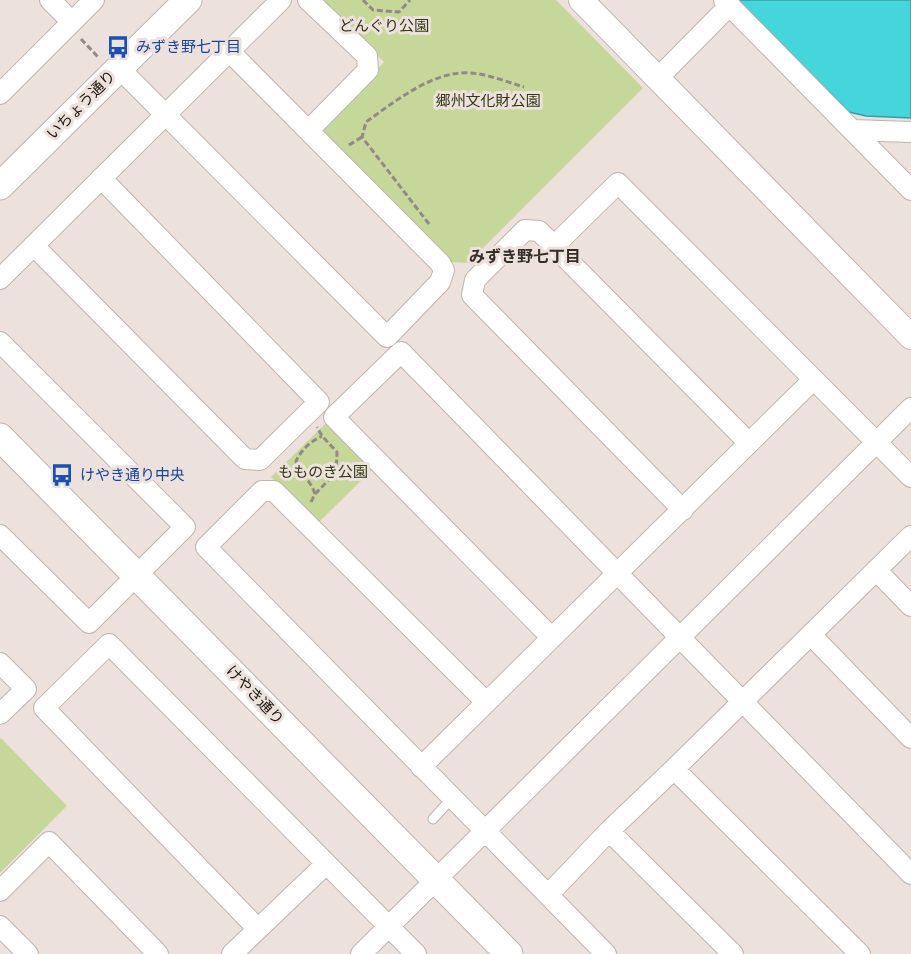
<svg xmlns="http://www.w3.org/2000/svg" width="911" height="954" font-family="Rubik,'Noto Sans JP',sans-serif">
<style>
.green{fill:#c6d799}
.water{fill:#45d6db;stroke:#399da0;stroke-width:1.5}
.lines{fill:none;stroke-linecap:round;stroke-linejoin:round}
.service-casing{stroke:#c0b5b0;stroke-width:11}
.minor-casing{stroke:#c0b5b0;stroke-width:22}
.tertiary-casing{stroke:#c0b5b0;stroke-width:26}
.secondary-casing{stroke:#c0b5b0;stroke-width:29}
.path{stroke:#928a86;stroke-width:3;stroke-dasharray:6 3;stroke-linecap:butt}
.service{stroke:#fff;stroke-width:9}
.minor{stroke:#fff;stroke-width:20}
.tertiary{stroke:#fff;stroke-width:24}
.secondary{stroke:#fff;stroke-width:27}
.labels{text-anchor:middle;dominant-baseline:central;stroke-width:6;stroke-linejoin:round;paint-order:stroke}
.park-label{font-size:15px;fill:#303912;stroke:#ece1dc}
.transit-label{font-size:15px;fill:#164399;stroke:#ece1dc;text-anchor:start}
.street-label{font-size:15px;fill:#1c1816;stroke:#ece1dc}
.neighbourhood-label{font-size:16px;font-weight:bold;fill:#342c28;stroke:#ece1dc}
</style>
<rect width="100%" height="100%" fill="#ece1dc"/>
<path class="green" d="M320,0H556L643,88L468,263L451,262L323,134L325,125L384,62Z
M328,421L375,467L318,523L271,477Z
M1,738L67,806L0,873V739Z"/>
<path class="water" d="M738,0H911V118L866,116L849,112Z"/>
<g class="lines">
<g class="service-casing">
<path id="service" d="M433,819L452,798"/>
</g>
<g class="minor-casing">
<path id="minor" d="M50,0L72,22
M308,0L367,56L368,70L309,130
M724,0L911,190
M119,68L387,337L440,282L444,270L440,263L230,52
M658,78L730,5
M0,94L94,0
M852,130L911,132
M34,246L245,459L260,460L319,402L101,178
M554,246L618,183L911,477
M0,279L281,0
M0,342L185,527L89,623L0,535
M683,510L472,295L475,280L525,230L539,231L749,443
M876,570L911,606
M811,635L911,738
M551,637L334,417L401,352L911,874
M0,663L26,689L0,714
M486,702L274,491H262L206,547L606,954
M421,767L813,380
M674,769L860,954
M609,831L733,954
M0,891L49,842L158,954
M548,895L609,831L674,769L911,536
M0,926L28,954
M258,929L44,708L109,644L416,954
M232,954L326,864
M361,954L911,408"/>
</g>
<g class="tertiary-casing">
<path id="tertiary" d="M581,0L911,337"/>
</g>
<g class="secondary-casing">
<path id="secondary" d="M0,186L188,0
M0,437L509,954"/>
</g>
<path class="path" d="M363,0L373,10L399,12L410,0
M81,39L99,58
M349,145L362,137
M429,224L362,137L366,122C394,102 434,70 470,73C488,74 507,82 524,87
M315,494C331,477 337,476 337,452L322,436L317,427
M311,502L315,494C311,481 301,475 296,461C302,449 310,442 322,436"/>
<use href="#service" class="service"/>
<use href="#minor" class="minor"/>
<use href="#tertiary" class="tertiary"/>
<use href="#secondary" class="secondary"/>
</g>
<defs>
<g id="bus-bare" transform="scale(1.8)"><path d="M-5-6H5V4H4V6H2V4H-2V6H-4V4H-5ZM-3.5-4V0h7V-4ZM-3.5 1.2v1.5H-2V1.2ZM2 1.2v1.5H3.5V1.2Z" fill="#1a4fb4" stroke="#ece1dc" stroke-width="2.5" paint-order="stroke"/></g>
</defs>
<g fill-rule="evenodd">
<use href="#bus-bare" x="118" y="47"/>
<use href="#bus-bare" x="62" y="475"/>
</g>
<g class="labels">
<g class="park-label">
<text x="384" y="26">どんぐり公園</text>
<text x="488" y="101">郷州文化財公園</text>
<text x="323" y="472">もものき公園</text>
</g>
<g class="transit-label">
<text x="136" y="47">みずき野七丁目</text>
<text x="80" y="475">けやき通り中央</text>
</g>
<g class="street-label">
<text transform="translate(81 105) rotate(-45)">いちょう通り</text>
<text transform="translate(255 695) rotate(46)">けやき通り</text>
</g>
<g class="neighbourhood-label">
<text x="525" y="256">みずき野七丁目</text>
</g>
</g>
</svg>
